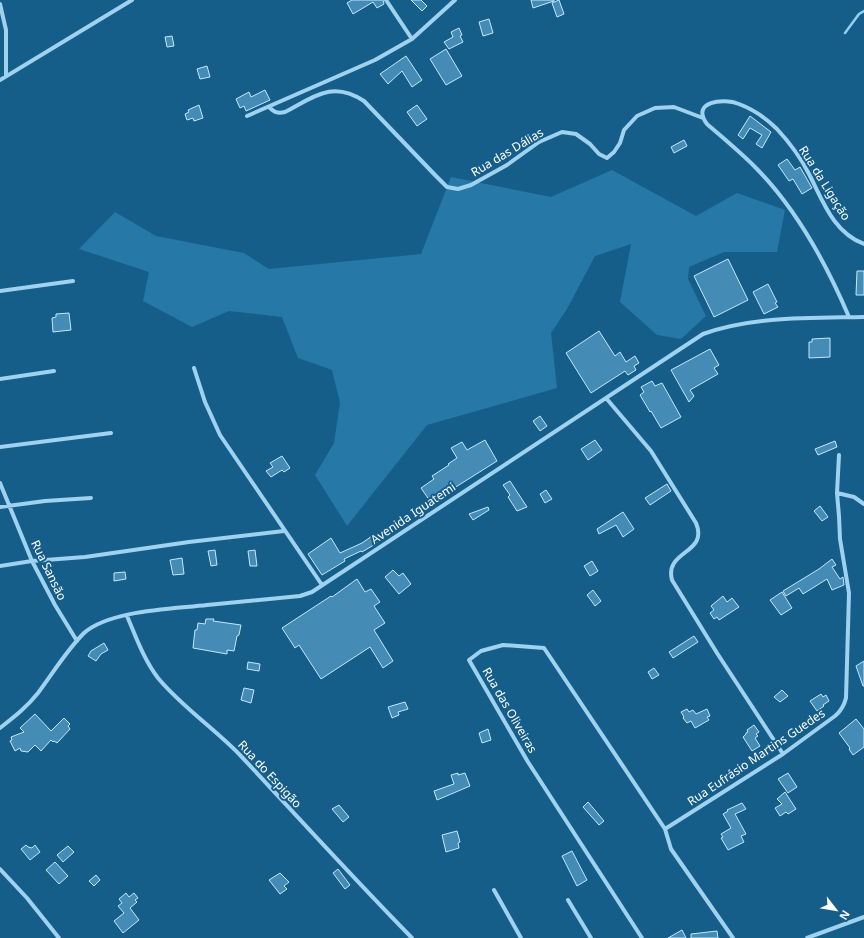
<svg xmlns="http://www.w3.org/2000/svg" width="864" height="938" font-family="'Noto Sans',sans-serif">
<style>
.green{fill:#2678a7}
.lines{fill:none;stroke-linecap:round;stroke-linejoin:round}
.stream{stroke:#91d0f1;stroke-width:2.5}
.building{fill:#448bb5;stroke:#c5e7fb}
.street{stroke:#9fd2ef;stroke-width:4}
.labels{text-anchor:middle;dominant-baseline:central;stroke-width:4;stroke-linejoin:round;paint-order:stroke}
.street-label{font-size:12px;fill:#fff;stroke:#165e8a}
</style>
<rect width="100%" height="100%" fill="#165e8a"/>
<path class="green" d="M612,170L696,216L737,193L785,210L777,252H724L689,267L688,279L706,316L681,339L657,335L620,302L631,244L595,256L567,309L551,333L557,388L427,425L347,526L315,475L334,443L340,403L332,370L298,358L282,317L229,311L192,327L143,301L149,272L79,249L115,212L156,236L244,253L269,269L421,254L451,177L551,197Z"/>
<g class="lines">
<path class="stream" d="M845,33L859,14L864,11"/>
</g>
<path class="building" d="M352,0H383L384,4L377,8L373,2L353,14L347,3Z
M411,0H421L427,6L422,11Z
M531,0H554V1L533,8Z
M559,0L564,14L557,17L552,3Z
M489,19L493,33L483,36L479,22Z
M459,28L462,35L460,36L463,42L449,49L444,42L453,37L451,32Z
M172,36L174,46L167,47L165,37Z
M446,49L462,76L446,85L430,59Z
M406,56L422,80L412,87L402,71L388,84L380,74Z
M207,66L210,77L200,79L197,69Z
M265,90L270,100L246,111L244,106L240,108L236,99L249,92L251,97Z
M199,105L203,118L194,121L193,118L187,120L185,114L189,112L188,110Z
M417,105L427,119L417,126L407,112Z
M750,116L771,132L762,148L756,144L762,135L750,128L743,139L738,135Z
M684,140L687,146L674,153L671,147Z
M787,159L795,170L800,167L812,188L802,194L793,179L789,181L778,165Z
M728,259L748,300L714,317L694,276Z
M857,271H864V295H856Z
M768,284L777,302L775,303L778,307L764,314L753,292Z
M69,313L71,330L53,332L52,318L56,317V314Z
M599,331L615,356L620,352L626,362L635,356L639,363L634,366L636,370L628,375L625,371L591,393L566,353Z
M830,338V357L809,358V342H812V339Z
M710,349L719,365L714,368L718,374L690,390L694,396L689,402L671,370Z
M652,381L655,386L662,383L681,417L661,428L651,411L650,412L640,395L644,392L641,387Z
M540,416L547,426L540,431L533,421Z
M485,440L497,461L451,490L452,491L432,504L421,488L434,479L432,476L449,465L448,464L457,458L451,448L462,442L467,450Z
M595,440L602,450L588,460L581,449Z
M835,441L837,447L818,455L815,449Z
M282,456L290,468L284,472L282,470L271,477L266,471L273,467L270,463Z
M510,481L527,507L517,511L508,497L510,495L503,485Z
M667,484L671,491L650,505L645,498Z
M546,490L552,499L545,503L540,494Z
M820,506L828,517L822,521L814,511Z
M488,507L489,510L473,520L469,514Z
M623,512L634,529L623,537L616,525L599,534L597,529Z
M372,536L377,543L362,552L361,551L344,559L345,561L322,575L308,554L331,538L340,553L362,543Z
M215,550L217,565L211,566L208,551Z
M255,550L257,566H250L248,551Z
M182,558L184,574L173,575L170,560Z
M832,559L836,565L832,567L840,579L843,577L844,585L832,590L827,579L803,594L799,588L786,596L783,591L819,569Z
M592,561L598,571L590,576L584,566Z
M393,570L399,576L403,573L411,584L399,594L385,577Z
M125,572L126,579L114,581V573Z
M357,579L365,592L371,589L380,602L374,606L385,623L374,630L393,661L383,668L370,647L321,679L299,645L295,648L282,628L331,596L332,597Z
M593,590L601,601L595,606L587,595Z
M782,592L792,608L781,615L770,600Z
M723,596L727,602L732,598L739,607L719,620L717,617L714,619L710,613L714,610L711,606Z
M206,619H214L213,621L241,625L239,635L237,636L234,651L227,650V654L193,648L195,630H197L198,623L205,624Z
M694,636L698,642L673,658L669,652Z
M104,643L108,650L101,654L96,661L88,656L91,651Z
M864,661V686H863L856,666Z
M248,662L260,664L259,671L247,669Z
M654,668L659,675L652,679L648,672Z
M244,688L254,690L251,703L241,700Z
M782,690L788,696L780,702L774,697Z
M821,694L823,697L826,695L829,701L823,705L824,706L817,711L810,701Z
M405,702L408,709L398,712L399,715L392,718L388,707Z
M687,709L689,712L693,710L696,714L707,709L710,716L707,717L709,720L695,728L691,721L687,723L683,718L684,717L681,712Z
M35,714L51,731L64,718L70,724L68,726L70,729L57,743L54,741L53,742L51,740L41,751L35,745L28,752L21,751L20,748L15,751L10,741L12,740L11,737L24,732L20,728Z
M856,719L864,729V747L853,755L849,749L850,748L839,733Z
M754,725L759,732L756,734L758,736L755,738L760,746L752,751L743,737L746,734V733L748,732L747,730Z
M488,729L491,740L482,743L479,733Z
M458,773V775L465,773L470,786L437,800L434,791L454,784L451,775Z
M788,773L797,787L788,793L778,779Z
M785,792L796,809L788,814L786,812L780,816L775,808L782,804L777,799Z
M588,802L604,821L599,825L583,807Z
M742,803L746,809L735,814L746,834L741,836L744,842L728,850L721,838L723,837L721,834L731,828L723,814L728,811L727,810Z
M339,805L349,817L343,822L332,809Z
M457,831L460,842L458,843L459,848L446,852L442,835Z
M26,845L28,847L32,848L35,845L40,852L30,860L21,849Z
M68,846L74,852L63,862L57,855Z
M572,851L587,880L577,886L562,856Z
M55,862L68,876L59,884L46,870Z
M338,869L350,885L345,889L333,873Z
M280,873L289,882L284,886L287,889L280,894L269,880Z
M96,875L100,880L94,886L89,881Z
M126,893L129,897L134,893L138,898L135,900L137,902L130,908L139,920L123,933L114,921L124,913L118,906L122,903L119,899Z
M682,930L686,938H668Z
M717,931L718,938H691V934Z"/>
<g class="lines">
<path class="street" d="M386,0L412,39
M0,4L6,30V76
M0,80L132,0
M269,107C274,112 277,114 285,112C314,97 332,80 364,101L435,175L447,187L458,189L471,185L507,165L539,142L562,132L576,134L590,144L599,154L607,158L614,152L620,143L624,130L637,116L655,108L674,107L703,118
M247,116L375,60L412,39L455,0
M0,291L73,281
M849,317C826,263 797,209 755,167C740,152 723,138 707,124C690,101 724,98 739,104C752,109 767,119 777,129C789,142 801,158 809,174C823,201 833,232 864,244
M194,368L205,402L220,435L322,585
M0,379L54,371
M606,398L651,451L696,523C709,554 664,550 672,580L717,653L783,754
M0,447L111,433
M0,483L32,561L55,605L77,641
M837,493L854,497L864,504
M0,507L45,501L91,498
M0,566L32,561L85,557L189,542L284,531
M127,616C136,637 144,660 158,678C182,707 214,728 240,755C297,816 353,878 412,938
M0,728C14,717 27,707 38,693C53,673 66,651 84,633C110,610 173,609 207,605C238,602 269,599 300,596L312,592L703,334C753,316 811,318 864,317
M0,869L27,898L59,938
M494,890L521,938
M568,900L591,938
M642,938L528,762L469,660L481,651L503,645L544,648L665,829
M733,938L671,849L665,829L783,754L835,716C841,711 844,706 846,698L849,593L840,539L839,516L837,493L839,455
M807,938L864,917"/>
</g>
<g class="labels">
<g class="street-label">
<text transform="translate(507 152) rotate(-31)">Rua das Dálias</text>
<text transform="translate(825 183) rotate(58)">Rua da Ligação</text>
<text transform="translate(413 513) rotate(-34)">Avenida Iguatemi</text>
<text transform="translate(49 570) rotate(64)">Rua Sansão</text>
<text transform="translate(510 710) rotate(60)">Rua das Oliveiras</text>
<text transform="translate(756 757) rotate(-34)">Rua Eufrásio Martins Guedes</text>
<text transform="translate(270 774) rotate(47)">Rua do Espigão</text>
</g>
</g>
<g transform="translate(836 910) rotate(121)" stroke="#165e8a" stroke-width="3" paint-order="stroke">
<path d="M0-3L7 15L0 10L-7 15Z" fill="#ffffff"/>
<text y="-6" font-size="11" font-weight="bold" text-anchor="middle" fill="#ffffff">N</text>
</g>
</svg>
